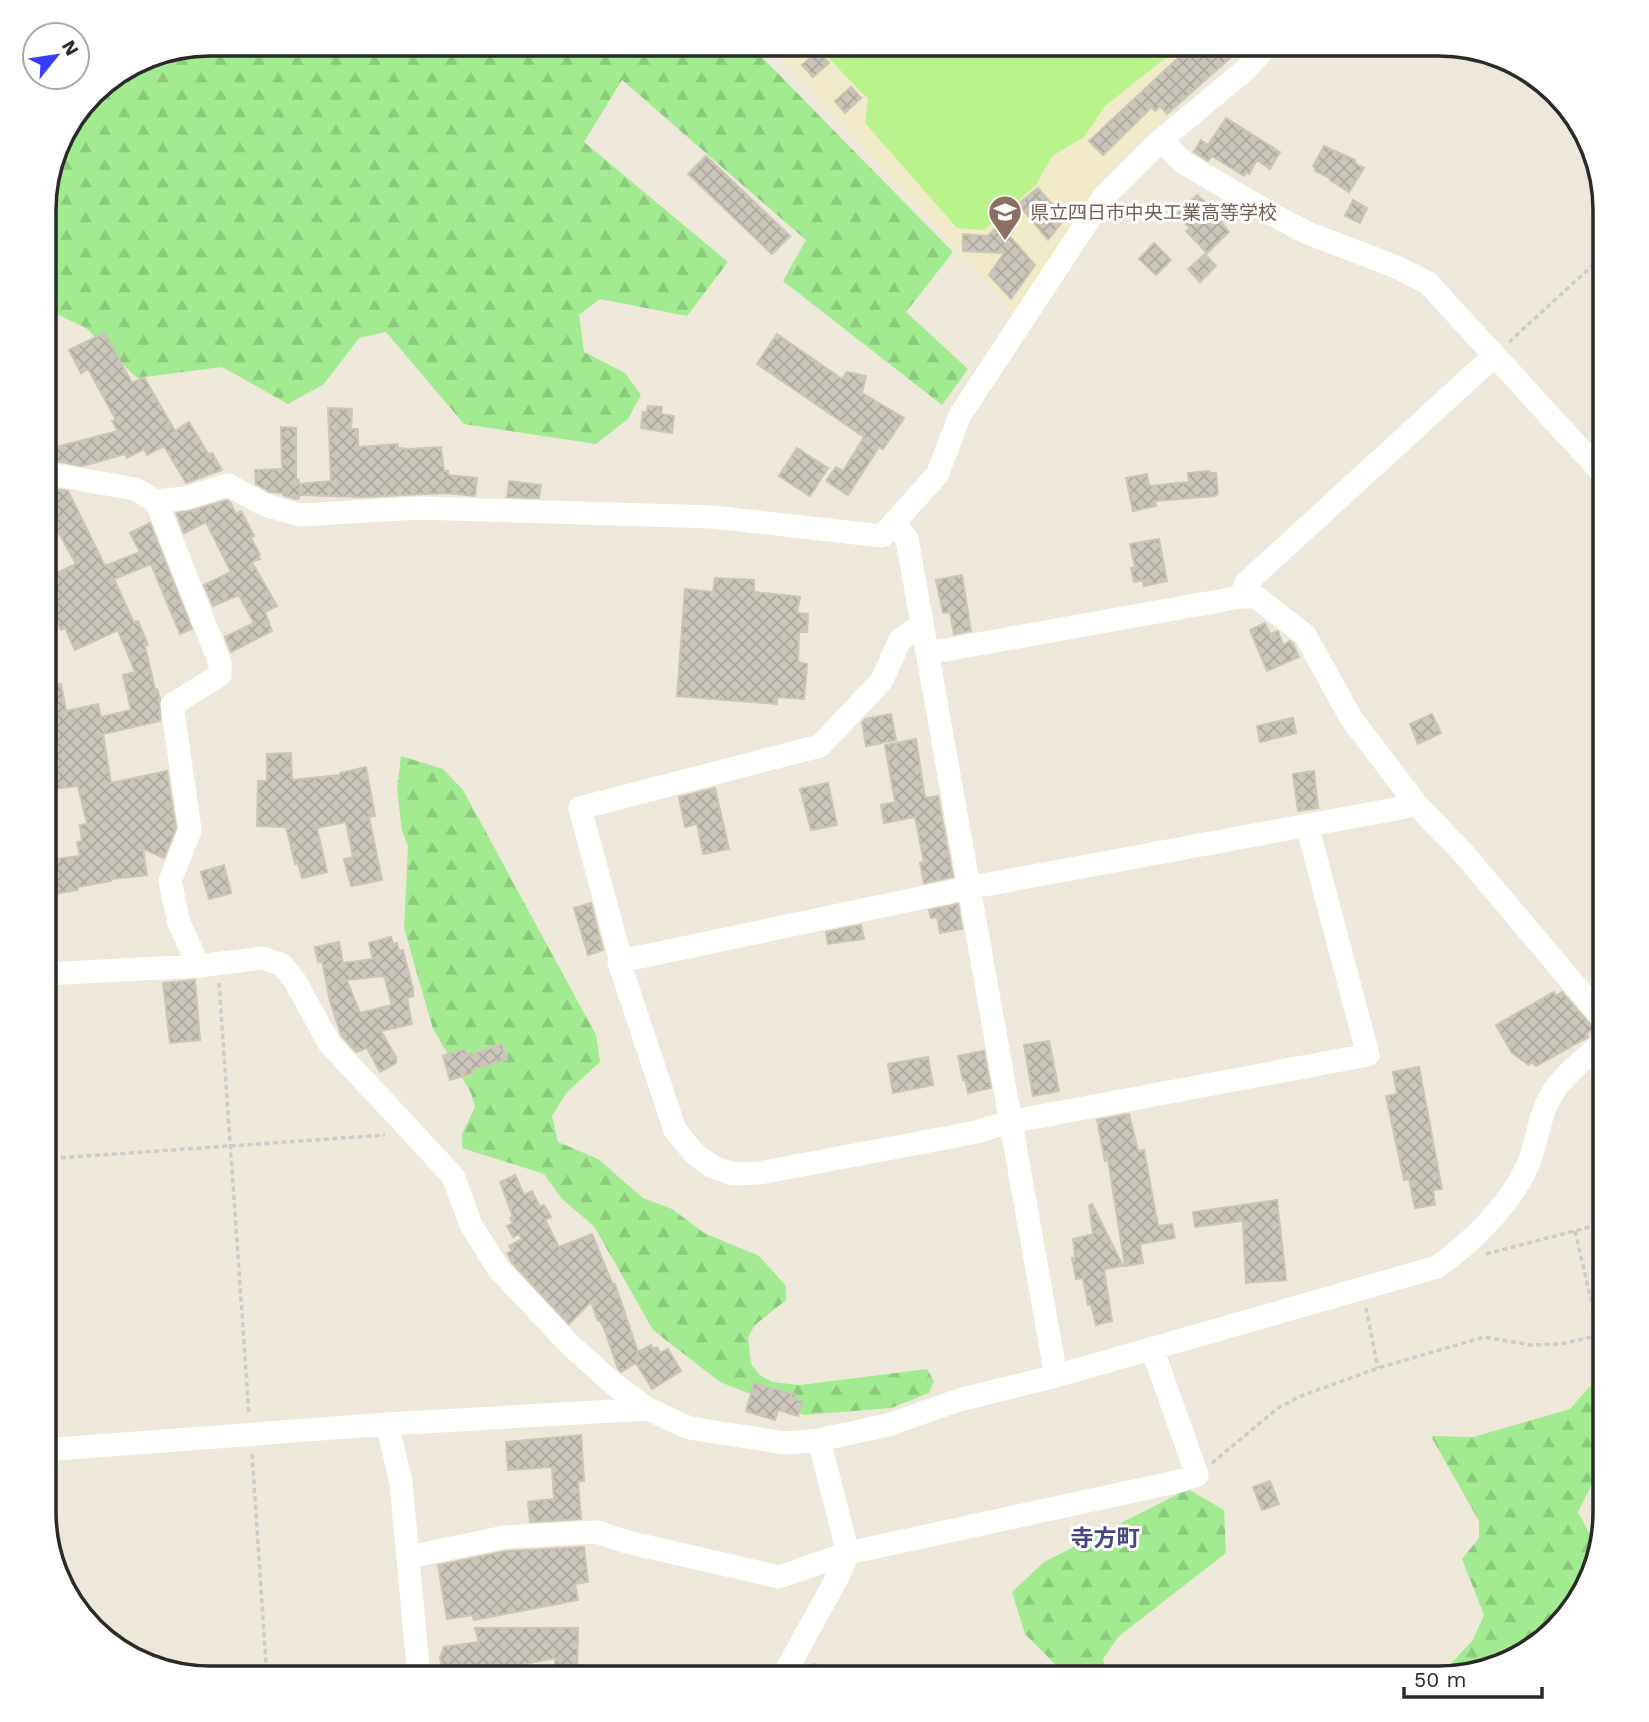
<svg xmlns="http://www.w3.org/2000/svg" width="1649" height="1722" font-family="'Work Sans','Noto Sans JP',sans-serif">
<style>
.education{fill:#f1eac8}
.forest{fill:url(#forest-firs)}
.pitch{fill:#b8f38b}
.building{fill:url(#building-cross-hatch);stroke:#cac5b4;stroke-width:2;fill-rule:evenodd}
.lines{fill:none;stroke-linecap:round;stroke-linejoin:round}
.path{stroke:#ccc;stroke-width:3.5;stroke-dasharray:5 3.5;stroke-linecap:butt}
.minor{stroke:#fff;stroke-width:23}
.labels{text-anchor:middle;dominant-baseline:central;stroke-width:6;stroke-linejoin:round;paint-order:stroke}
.education-label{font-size:19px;fill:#785e54;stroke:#fff;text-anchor:start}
.quarter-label{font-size:23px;font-weight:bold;fill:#454780;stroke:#fff}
.rim{fill:none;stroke:#2a2a2a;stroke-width:3.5}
</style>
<defs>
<pattern id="forest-firs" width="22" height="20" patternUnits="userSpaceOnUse" patternTransform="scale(1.75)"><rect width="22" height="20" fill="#a2eb91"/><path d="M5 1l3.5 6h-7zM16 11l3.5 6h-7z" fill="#8cca7d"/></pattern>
<pattern id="building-cross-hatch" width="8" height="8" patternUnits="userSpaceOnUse" patternTransform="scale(1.75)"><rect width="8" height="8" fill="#c9c5ba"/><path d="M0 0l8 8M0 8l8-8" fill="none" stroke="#ada9a0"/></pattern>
</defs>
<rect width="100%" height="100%" fill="#eee8db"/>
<path class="education" d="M769,44H1247L1109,169L1015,314Z"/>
<path class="forest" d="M210,44H749L953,252L906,312L968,369L942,405L783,281L806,240L622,80L584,142L728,262L687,316L600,299L579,315L584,352L625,373L641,395L628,419L596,444L464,424L386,332L359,338L324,384L288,404L222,367L137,378L86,328L46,309L44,305V198L61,136L100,85L147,56Z
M401,756L443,769L463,790L596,1035L600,1062L567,1092L552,1116L558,1142L598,1159L643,1198L672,1209L704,1233L759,1256L786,1286V1300L755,1325L748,1337L751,1364L760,1375L772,1382L800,1385L927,1369L934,1381L929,1393L891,1408L804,1415L720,1382L653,1330L594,1226L562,1199L544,1174L462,1148V1134L475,1107L471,1093L433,1029L404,928L408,846L402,831L397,789Z
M1605,1369V1457L1578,1512L1597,1547L1588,1585L1548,1637L1493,1669L1437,1678L1473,1640L1484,1615L1462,1559L1479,1538V1521L1431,1436L1473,1437L1570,1409Z
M1188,1489L1224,1510L1226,1553L1118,1637L1103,1659L1107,1678H1049L1056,1665L1025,1634L1012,1592L1044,1562Z"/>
<path class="pitch" d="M815,44H1183L1105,106L1084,137L1052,156L1036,185L984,230L957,228L865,123L868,99Z"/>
<path class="building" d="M1193,44H1246L1167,114L1160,106L1155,111L1152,107L1103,155L1089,141Z
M818,51L829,63L813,77L802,65Z
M851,87L861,98L845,113L835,101Z
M1226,118L1280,152L1270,169L1257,160L1249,174L1247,172L1244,176L1212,156L1208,161L1194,152L1201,140L1208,145Z
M1324,146L1355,160L1356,164L1364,168L1349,192L1330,180V178L1315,171L1316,169L1313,166Z
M706,156L790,236L772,254L688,174Z
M1038,188L1050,202L1067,216L1048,240L1018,204Z
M1197,195L1222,217L1219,219L1229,232L1207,253L1186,231L1190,228L1176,215Z
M1353,200L1367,208L1360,223L1345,216Z
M1000,225L1035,265L1011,299L989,275L1004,253L963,251V234L987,236Z
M1154,243L1171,260L1156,275L1139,259Z
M1205,254L1216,266L1200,282L1188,269Z
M104,333L132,383L144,377L175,431L189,422L209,455L212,453L222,470L186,483L164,446L147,455L144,449L127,458L125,454L83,466L44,459V450L118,431L112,421L116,420L88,369L81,373L69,350Z
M777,334L842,379L847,372L866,376L862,393L904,418L883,449L879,447L848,495L826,481L836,467L843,471L864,437L757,364Z
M648,406L662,407L661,414L674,416L672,433L641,428L643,412H647Z
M328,408L352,409L351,429H358V447L398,444V448L410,449L441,447L444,471H448V475L477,478L475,496L445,493L362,497L299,495V498L296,499L283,495V493L270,492L256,484L255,470L282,469L281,427L296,428V479L299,480V484L331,481Z
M797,448L828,468L810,496L779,476Z
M1209,471V473H1216L1218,494L1215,496L1155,501L1156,506L1133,511L1126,478L1147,474L1149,486L1189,482L1188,473Z
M509,481L541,485L539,498L507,497Z
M49,488L68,491L105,566L140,552L130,533L150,523L192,629L180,634L151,564L114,579L134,623L138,621L148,645L145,646L155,689H157L160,699V721L103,734L111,783L167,771L176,828L164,858L143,849L147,875L111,879V881L78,887V890L47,895L44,871L49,870L47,860L80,856L77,842L82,841L80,825L87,824L78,786L44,790V687L61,684L66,711L98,704L101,717L131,710L123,675L135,672L118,630L75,650L65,628L61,630L53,614L44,618V579L76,564L48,513L53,510Z
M227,500L230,502L236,514L241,511L254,536L251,538L260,555L258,556L260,559L252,562L277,606L265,612L272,631L231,652L225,637L254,623L239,595L213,606L204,585L231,572L206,522L184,533L176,513L190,511Z
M1159,539L1167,581L1144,586L1143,580L1134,582L1131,568L1135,567L1130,544Z
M962,575L971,631L954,634L950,612L943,613L936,580Z
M715,578L754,580V592L800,597L797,613L808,614L807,632H799L798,662L807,664L804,699L777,697V704L677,696L685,589L713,592Z
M1265,623L1270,634L1278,631L1283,645L1290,641L1293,644L1299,657L1267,671L1250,630Z
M891,714L896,740L866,746L862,722L865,719Z
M1432,714L1441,733L1418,744L1410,724Z
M1293,718L1296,733L1260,742L1257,726Z
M916,739L925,798L938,796L953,877L924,883L920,863L924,862L915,817L884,823L881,805L895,802L885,745Z
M291,753L292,780L340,775V773L366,767L375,816L369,817L382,880L351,886L344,859L353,857L346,822L317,828L327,872L302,878L298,863L295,864L286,827L257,826L258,781H267V754Z
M1314,771L1318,808L1298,811L1293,774Z
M828,783L837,825L811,830L800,789Z
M715,788L729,849L703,854L697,824L685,827L679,797Z
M224,865L231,893L209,899L201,872Z
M591,903L603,950L588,955L574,908Z
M958,904L962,929L940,933L937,917L931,918L929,910Z
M861,925L864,939L828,944L826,932Z
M391,937L393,944L397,943L399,951L403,950L413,989V996L407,998L412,1024L381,1031L396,1057V1063L380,1072L367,1048L356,1052L341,1035L330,1001L322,961L318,962L315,947L339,942L343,963L373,959L369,943ZM384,976L392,1005L360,1013L347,980Z
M195,980L200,1040L170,1043L163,983Z
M1554,992L1556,996L1562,992L1594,1029L1586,1033L1588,1037L1536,1066L1531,1062L1529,1065L1512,1053L1496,1025Z
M1049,1041L1059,1091L1033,1096L1024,1045Z
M502,1044L507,1059L472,1070L473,1073L450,1080L443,1056L465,1049L467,1056Z
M984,1051L991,1088L968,1093L965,1079L963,1080L958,1056Z
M928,1057L933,1085L893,1093L888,1064Z
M1419,1067L1442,1189L1433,1190L1435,1205L1415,1208L1409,1179L1404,1180L1386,1096L1397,1094L1393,1072Z
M1129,1114L1138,1151L1144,1150L1158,1226L1172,1224L1175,1238L1140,1244L1143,1263L1125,1266L1108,1160L1105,1161L1097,1120Z
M515,1175L524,1195L532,1191L540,1207L544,1205L551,1217L545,1220L559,1247L592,1234L613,1285L615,1284L638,1352L651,1345L653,1349L657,1347L660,1353L668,1349L681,1371L652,1389L636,1363L621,1372L618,1369L605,1331L600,1320L598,1321L591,1302L569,1324L513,1264L507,1253L512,1251L509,1246L522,1239L519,1234L513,1237L507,1226L513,1223L510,1218L513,1217L500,1182Z
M1277,1200L1286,1280L1246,1283L1243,1221L1195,1227L1193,1212Z
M1092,1204L1123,1266L1104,1269L1112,1321L1096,1325L1091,1304L1088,1305L1083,1278L1076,1279L1072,1258L1075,1257L1073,1239L1093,1234L1089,1206Z
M754,1383L796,1395L795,1399L802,1401L798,1416L778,1410L775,1420L746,1411Z
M581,1435L584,1481H578L581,1519L530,1522L528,1502L554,1499L552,1467L508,1470L506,1442Z
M1270,1481L1279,1504L1262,1510L1253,1487Z
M584,1547L588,1582L575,1584L578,1600L474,1620L472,1615L447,1619L438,1565L507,1551Z
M475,1628H578L577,1678H555V1658L509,1667V1670L473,1676V1678H444L440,1658L444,1647L479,1642Z"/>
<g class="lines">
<path class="path" d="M1509,342L1605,254
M219,983L249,1415
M44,1159L385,1135
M1575,1231L1599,1334
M1486,1254L1605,1223
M1366,1308L1378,1368
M252,1454L267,1678
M1212,1463L1278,1408L1301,1396L1378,1368L1484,1337L1531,1345L1561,1344L1605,1334
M813,1664L837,1678"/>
<path class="minor" d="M1161,140L1184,163L1273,215L1310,234L1394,266L1428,283L1605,476
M44,473L135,489L156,501L186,498L228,485L265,505L300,515L419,508L713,517L882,536L937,475L960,415L1103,198L1161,140L1245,70L1269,44
M156,501L220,663V675L172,705L190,830L170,881L179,923L199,966
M894,523L907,539L1056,1376
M1241,597L1246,583L1494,356
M922,624L900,640L882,680L820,746L580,808L621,961L619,962L675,1130L694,1153L711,1166L732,1174L759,1173L977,1132L1009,1122L1368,1055L1307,825
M928,653L1241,597H1256L1305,635L1351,718L1417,805L1465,855L1605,1021
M621,961L968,888L1417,805
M44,974L199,966L263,958L282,965L295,981L329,1043L453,1176L471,1225L498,1268L570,1345L615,1385L648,1409L689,1428L786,1443L819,1440L888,1425L959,1400L1056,1376L1437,1267C1471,1243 1507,1208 1526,1169C1540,1140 1536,1114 1558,1085C1571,1068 1590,1055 1605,1041
M387,1424L401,1482L419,1678
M44,1450L387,1424L648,1409
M409,1557L505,1537L597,1532L627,1542L779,1577L848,1553L1180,1481L1197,1475L1152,1348
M782,1678L837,1578L848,1553L819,1440"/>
</g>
<defs>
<g id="school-pin" transform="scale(1.75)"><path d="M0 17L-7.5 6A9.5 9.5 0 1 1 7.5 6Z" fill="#8d6e63" stroke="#fff"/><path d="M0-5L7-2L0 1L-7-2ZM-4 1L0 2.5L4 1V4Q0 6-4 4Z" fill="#fff"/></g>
</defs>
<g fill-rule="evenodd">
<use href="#school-pin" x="1005" y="212"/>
</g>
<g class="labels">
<g class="education-label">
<text x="1030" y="212">県立四日市中央工業高等学校</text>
</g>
<g class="quarter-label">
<text x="1105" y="1538">寺方町</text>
</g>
</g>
<path d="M0 0H1649V1722H0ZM210 56H1439A154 154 0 0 1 1593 210V1512A154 154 0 0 1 1439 1666H210A154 154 0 0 1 56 1512V210A154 154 0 0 1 210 56Z" fill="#fff" fill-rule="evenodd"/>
<path class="rim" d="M210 56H1439A154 154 0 0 1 1593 210V1512A154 154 0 0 1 1439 1666H210A154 154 0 0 1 56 1512V210A154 154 0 0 1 210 56Z"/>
<g transform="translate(56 56) rotate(60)"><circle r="33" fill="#ffffff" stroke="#aaaaaa" stroke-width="2"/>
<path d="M0-5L12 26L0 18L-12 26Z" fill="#363fff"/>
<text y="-10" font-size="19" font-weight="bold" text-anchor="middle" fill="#2a2a2a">N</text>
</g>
<path d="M1404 1687v10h138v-10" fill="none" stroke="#2a2a2a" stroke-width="3.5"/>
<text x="1414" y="1687" font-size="21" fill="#2a2a2a" stroke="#ffffff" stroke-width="5" paint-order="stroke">50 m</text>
</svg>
